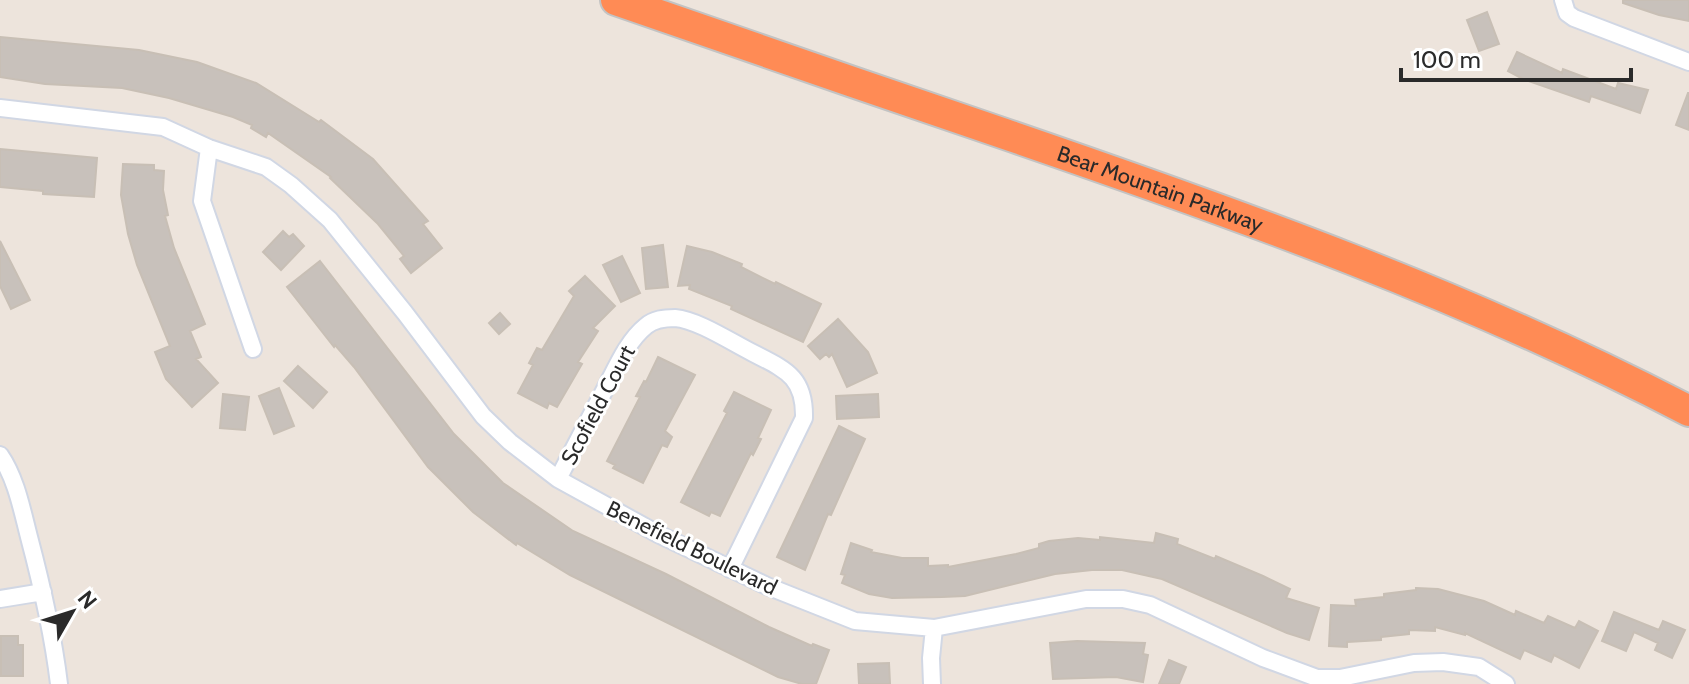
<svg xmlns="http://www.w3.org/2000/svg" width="1689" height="684" font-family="Cabin,sans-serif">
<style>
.building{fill:#c8c1bb;stroke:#c8bfb5;stroke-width:2}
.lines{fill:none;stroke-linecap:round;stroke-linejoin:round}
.street-casing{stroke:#d1d7e4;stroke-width:20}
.highway-casing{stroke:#c3c3c3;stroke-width:34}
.street{stroke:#fff;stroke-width:16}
.highway{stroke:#ff8b55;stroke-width:30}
.labels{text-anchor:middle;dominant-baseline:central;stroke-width:6;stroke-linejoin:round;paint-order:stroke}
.street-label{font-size:22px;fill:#2a2a2a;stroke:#fff}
</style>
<rect width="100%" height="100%" fill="#ede4dc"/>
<path class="building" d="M1623,0H1689V21L1659,15L1623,3Z
M1487,12L1499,44L1479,51L1467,20Z
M0,37L139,50L197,62L256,83L319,122L321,120L373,159L428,221L423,224L442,248L411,273L400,259L404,256L378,224L330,178L331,177L268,133L266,137L251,128L252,125L233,117L169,98L122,88L45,84L0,77Z
M1517,52L1562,73L1563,69L1616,89L1618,83L1648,90L1640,113L1591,96L1589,102L1523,79L1508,71Z
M1688,93H1689V130L1676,125Z
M0,149L97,158L94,197L43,194V191L0,187Z
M123,164L154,165V170L164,171L163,190L168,215L165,216L174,248L205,324L190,331L201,357L196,359L218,383L192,407L166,379L155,352L170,346L137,265L128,234L121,195Z
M283,231L289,237L293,234L304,246L281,270L263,252Z
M0,241L30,300L11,309L0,286Z
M663,245L668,287L646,289L642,248Z
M687,246L712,252L742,264L741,267L775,284L776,282L821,304L803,342L731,309L732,306L689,289L690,285L678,286Z
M622,256L640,293L621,302L603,265Z
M320,261L454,434L503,483L573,531L666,574L769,627L812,646L813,644L829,650L816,684H802L778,677L570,575L517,543L516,545L473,512L428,467L354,367L335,345L334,347L287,287Z
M585,276L615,306L593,328L598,331L578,362L582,364L557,407L549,403L547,408L518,393L533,365L529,363L537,348L542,350L574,296L569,291Z
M500,313L510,324L499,334L489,323Z
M838,319L868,352L877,373L847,387L832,354L829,357L826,354L820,359L808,346Z
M658,357L695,375L665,431L672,437L667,447L662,445L643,483L613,468L615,465L607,461L640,397L636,396L644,381L646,382Z
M298,366L327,392L313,408L284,381Z
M279,388L294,426L274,434L259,396Z
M734,392L771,410L758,438L761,439L753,455L751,453L720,516L711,512L709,516L681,502L727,413L724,411Z
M223,394L249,397L245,430L220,428Z
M878,394L879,417L837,419L836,396Z
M839,426L865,439L831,515L828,514L805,570L777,557Z
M1156,533L1178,539L1177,544L1215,559L1216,556L1263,576L1290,589L1286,598L1319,608L1309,640L1287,633L1162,579L1122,570H1092L1055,574L965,596L942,597L892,598L869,594L842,583L845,575L841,574L851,543L872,550L871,552L902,558H928V566L948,565V567L1016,554L1039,548V544L1049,541L1078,538L1100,540V537L1154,543Z
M1416,588L1438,589L1484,601L1515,615L1516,611L1544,623L1548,616L1575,628L1579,621L1598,631L1579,668L1554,655L1551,662L1524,650L1520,659L1465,633V635L1435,627V631L1409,630V634L1381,637V640L1347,642V647L1329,646L1331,605L1356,606L1355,600L1384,597V594L1416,590Z
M1614,612L1659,630L1663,621L1685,630L1672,658L1655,650L1658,643L1634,632L1626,651L1602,641Z
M1,636H18V645H23V676H1Z
M1077,641L1145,643L1143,654L1148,655L1143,682L1116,677L1053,679L1050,643Z
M1169,660L1186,667L1179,684H1159Z
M889,663L890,684H859L858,664Z"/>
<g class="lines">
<g class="street-casing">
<path id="street" d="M1563,0L1567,13L1574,18L1689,62
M0,108L163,127L209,148L266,167L291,185L330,220L405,313L483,416L510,442L558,479L658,534L767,586L855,621L934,628L1086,599H1123L1150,605L1263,658L1317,678H1340L1414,663L1443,662L1479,667L1506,684
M209,148L202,201L253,349
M0,455C16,478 22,510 29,537C42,586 53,634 59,684
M558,479C573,450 588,421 603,393C615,371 626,342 646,326C654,319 664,318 675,318C698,320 731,342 753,353C786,370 805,377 804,418L730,569
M0,599L43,592
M932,684L931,658L934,628"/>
</g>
<g class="highway-casing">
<g id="highway">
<path id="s1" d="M616,0C746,45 875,90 1005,134C1238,214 1471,297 1689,411"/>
</g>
</g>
<use href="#street" class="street"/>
<use href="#highway" class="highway"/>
</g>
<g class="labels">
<g class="street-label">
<text stroke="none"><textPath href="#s1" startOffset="576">Bear Mountain Parkway</textPath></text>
<text transform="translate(598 405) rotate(-62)">Scofield Court</text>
<text transform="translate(692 548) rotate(26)">Benefield Boulevard</text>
</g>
</g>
<g transform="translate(72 612) rotate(51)" stroke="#ffffff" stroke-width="6" paint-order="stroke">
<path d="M0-6L14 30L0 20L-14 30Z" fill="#2a2a2a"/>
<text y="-12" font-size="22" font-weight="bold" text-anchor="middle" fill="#2a2a2a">N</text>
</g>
<path d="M1401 68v12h230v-12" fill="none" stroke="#2a2a2a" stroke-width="4"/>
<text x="1413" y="68" font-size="24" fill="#2a2a2a" stroke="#ffffff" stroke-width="6" paint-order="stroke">100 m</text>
</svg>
